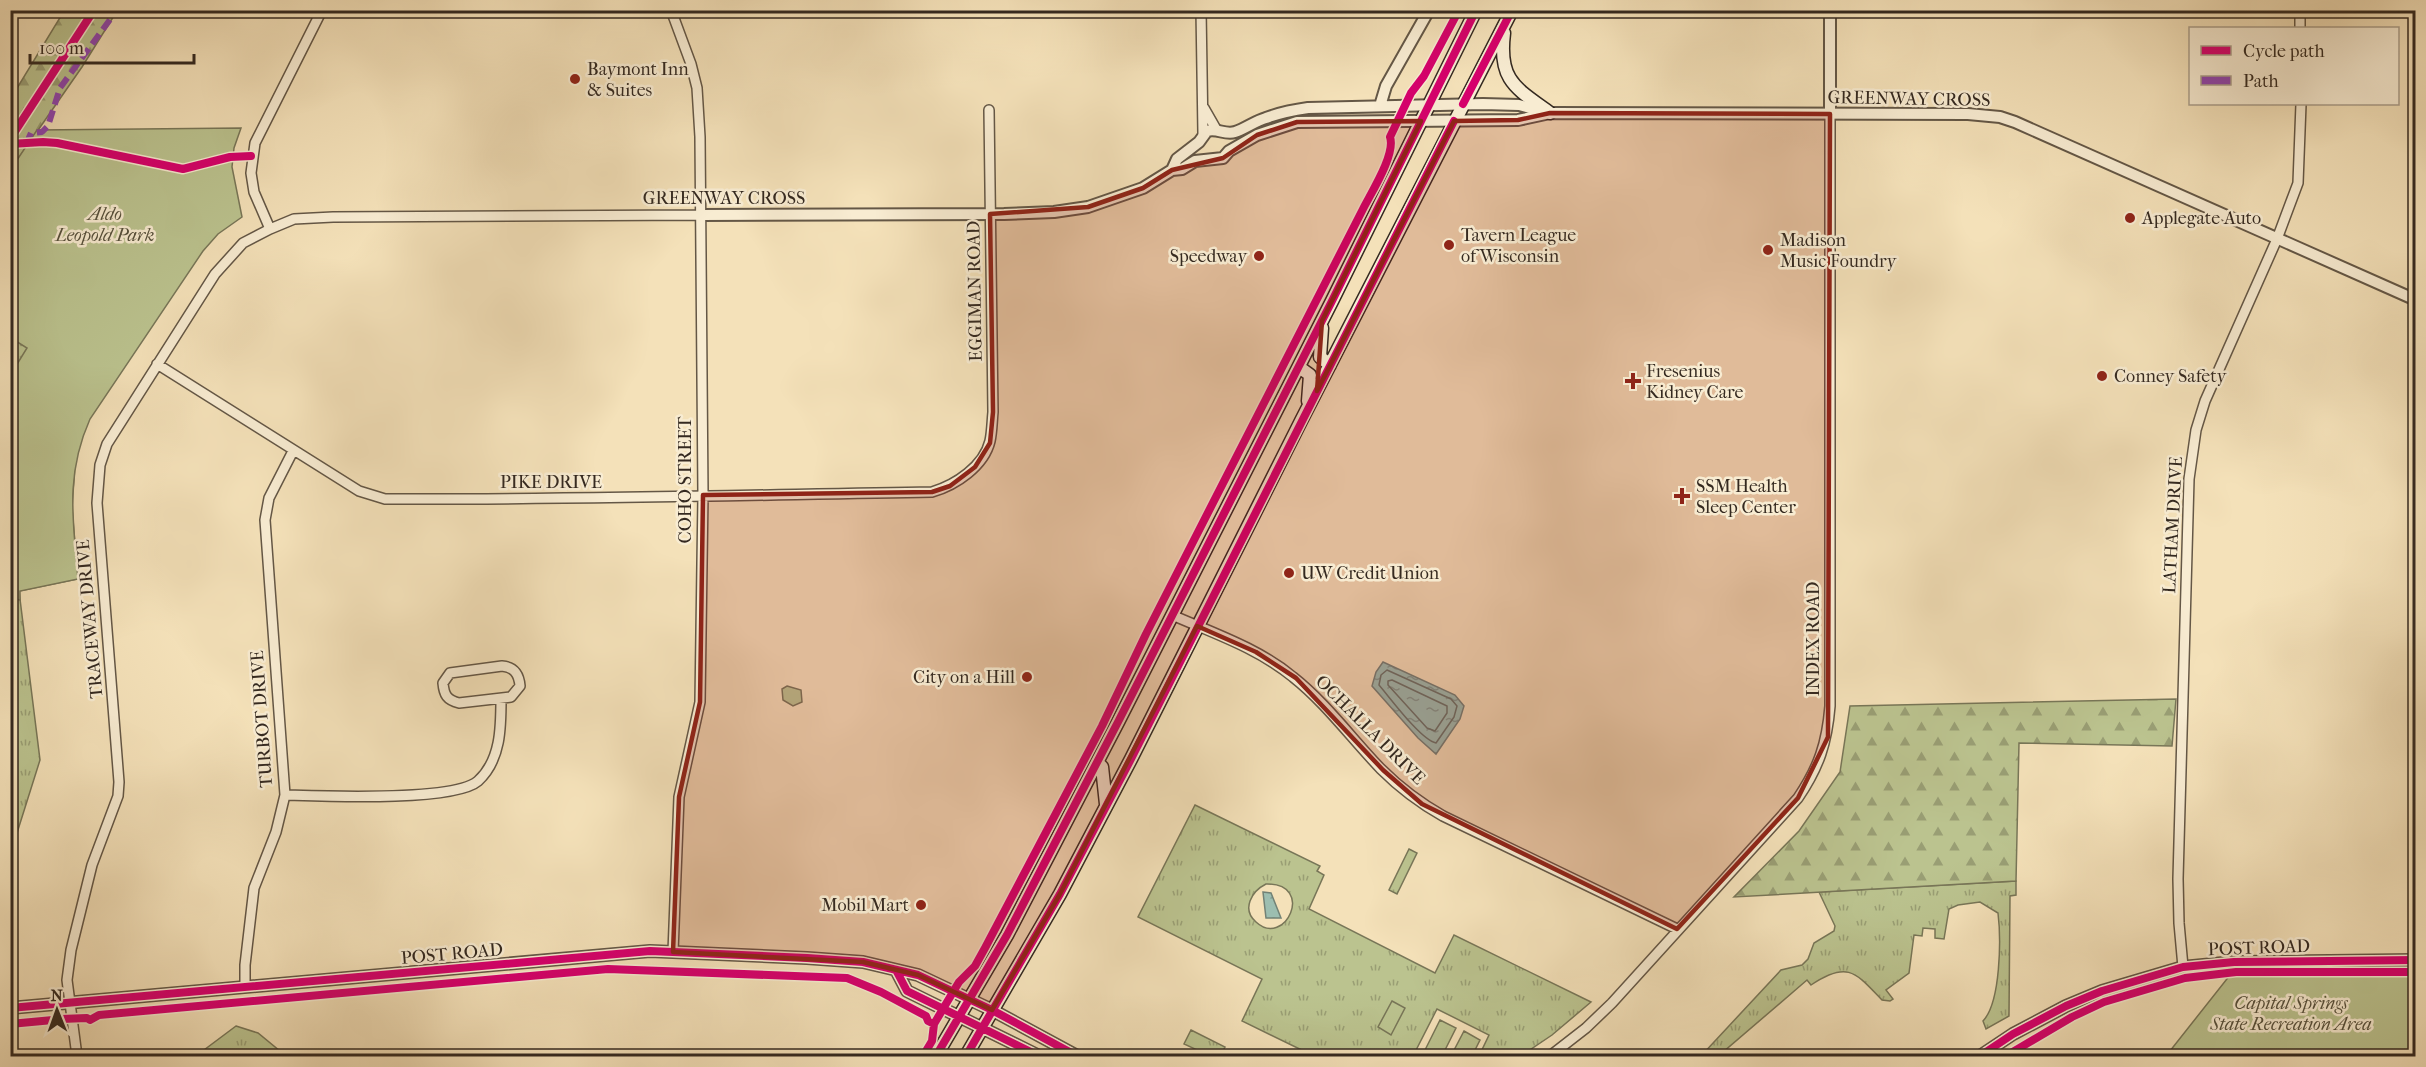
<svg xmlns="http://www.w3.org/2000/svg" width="2426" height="1067" font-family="'IM FELL French Canon',serif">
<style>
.grass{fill:url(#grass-tufts);stroke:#787658;stroke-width:1.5;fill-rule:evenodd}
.forest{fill:url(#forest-firs);stroke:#787658;stroke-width:1.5}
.park{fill:#bbc38f;stroke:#787658;stroke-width:1.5}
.garden{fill:url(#garden-dots);stroke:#787658;stroke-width:1.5}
.water{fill:url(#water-ripples);stroke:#728276;stroke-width:1.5}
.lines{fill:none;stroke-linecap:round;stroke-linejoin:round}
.shore{stroke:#687468;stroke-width:1.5}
.minor-casing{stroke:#645746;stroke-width:12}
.tertiary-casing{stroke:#645746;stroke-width:14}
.secondary-casing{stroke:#342920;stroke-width:15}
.minor{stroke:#f8ecd2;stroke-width:9}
.tertiary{stroke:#f8ecd2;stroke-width:10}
.secondary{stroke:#f8ecd2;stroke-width:12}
.quiet{stroke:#8e44ad;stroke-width:6;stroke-dasharray:12 6;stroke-linecap:butt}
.cycleway-casing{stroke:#f8ecd2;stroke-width:11}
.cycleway{stroke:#d6006c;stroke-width:8}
.marked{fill:#8f2418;fill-opacity:0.2;stroke:#8f2418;stroke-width:4.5;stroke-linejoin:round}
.poi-dot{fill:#8f2418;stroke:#f8ecd2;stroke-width:2}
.labels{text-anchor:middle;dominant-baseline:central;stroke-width:5;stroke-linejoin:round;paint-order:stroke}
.poi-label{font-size:18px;fill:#342920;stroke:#f8ecd2;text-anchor:start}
.street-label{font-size:18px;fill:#342920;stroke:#f8ecd2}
.park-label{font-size:18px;font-style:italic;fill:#56503c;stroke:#f8ecd2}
</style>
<defs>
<pattern id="grass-tufts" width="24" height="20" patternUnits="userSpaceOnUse" patternTransform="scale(1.5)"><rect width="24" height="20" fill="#bbc38f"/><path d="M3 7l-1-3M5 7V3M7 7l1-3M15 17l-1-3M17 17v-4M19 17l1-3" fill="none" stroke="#999e74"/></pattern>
<pattern id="forest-firs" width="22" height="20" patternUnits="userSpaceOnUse" patternTransform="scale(1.5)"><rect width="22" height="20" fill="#bbc38f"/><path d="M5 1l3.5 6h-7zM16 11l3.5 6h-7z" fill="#999e74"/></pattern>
<pattern id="garden-dots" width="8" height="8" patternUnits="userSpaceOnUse" patternTransform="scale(1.5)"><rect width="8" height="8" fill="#bbc38f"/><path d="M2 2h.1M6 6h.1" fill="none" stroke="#999e74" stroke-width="1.8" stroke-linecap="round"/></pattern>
<pattern id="water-ripples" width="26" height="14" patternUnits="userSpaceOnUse" patternTransform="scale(1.5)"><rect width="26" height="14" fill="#9cbeb0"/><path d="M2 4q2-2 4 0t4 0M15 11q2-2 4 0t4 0" fill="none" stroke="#809a8f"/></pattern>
</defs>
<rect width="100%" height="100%" fill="#f4e1b9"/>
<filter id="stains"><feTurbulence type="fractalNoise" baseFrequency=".00333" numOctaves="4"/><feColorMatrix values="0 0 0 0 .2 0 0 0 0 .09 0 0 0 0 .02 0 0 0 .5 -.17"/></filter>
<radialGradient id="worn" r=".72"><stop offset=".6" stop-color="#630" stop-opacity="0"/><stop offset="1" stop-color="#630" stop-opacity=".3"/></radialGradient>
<path class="grass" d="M11,443L75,465L72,508L78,579L19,591L40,760L11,852Z
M1195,805L1320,866L1317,871L1324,875L1309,909L1435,973L1454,935L1591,1002L1552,1035L1521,1056H1479L1489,1035L1437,1009L1413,1056H1314L1242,1021L1262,979L1138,917ZM1266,884C1316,883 1285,949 1256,922C1241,909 1252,891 1266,884Z
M1409,849L1417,853L1397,894L1389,890Z
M2016,881V895L2010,896L2009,1016L1986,1029L1983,1021C2001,1002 2001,938 1998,913L1980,902L1958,905L1949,909L1944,939L1935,938V929L1923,928L1922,936L1914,935L1909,973L1886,990L1893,999L1890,1001L1882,1000C1856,973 1848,960 1811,985L1807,980L1722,1053L1724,1056H1701L1781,970L1802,965L1808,959L1814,943L1834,931L1835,926L1819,892Z
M236,1026L258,1033L286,1056H204L200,1053Z
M1191,1030L1225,1047L1220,1056H1210L1184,1044Z"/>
<path class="forest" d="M64,11H117L82,67L11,169V98Z
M2176,699L2172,746L2019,743L2016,881L1734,897L1799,831L1840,772L1850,706Z"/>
<path class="park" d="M241,128L234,148L232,167L242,217L218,234L203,251L90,419C65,475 73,520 78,579L20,591V600L11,598V169L37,130Z
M787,686L801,690L802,702L793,706L783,700L782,689Z
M2415,969V1056H2166L2234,970Z
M1392,1001L1405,1008L1391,1035L1378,1027Z
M1440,1020L1456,1028L1442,1056L1423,1054Z
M1464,1031L1480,1040L1472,1056H1451Z"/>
<path class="garden" d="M11,338L27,348L11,374V337Z"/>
<path class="water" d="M1383,662L1455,695L1464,706L1460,719L1436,754L1418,738L1372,686L1376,672Z
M2415,852V930L2409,909Z
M1263,892L1271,893L1281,918H1266Z"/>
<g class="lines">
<path class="shore" d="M1387,670L1451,699L1457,706L1454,717L1436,743C1421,740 1391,699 1379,685L1381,675Z
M1392,680L1447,706V713L1435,731L1427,728L1388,685V681Z"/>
<g class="minor-casing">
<path id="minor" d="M671,10L691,64L697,88L700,137L703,495L700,702L679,797L673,952
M1201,10L1203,134
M2300,10V28
M1204,108L1216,129
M270,229L254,192L251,173L255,143L322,10
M157,364L359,491L385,499C567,500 750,495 932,492C956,485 984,466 990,441C992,432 992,422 993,412L989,110
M1172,615C1213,633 1258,648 1293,677C1326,703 1352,739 1381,769C1400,788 1420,803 1443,816L1677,929
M502,666C514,667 519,674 520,686L511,697L459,703C447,700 444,695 443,683L450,673Z
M285,795C321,796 454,802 478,781C501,760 501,727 501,699
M2183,967L2179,923L2178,879L2189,479L2196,430L2205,401L2277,239L2298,183L2301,104
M245,987V965L254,888L276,832L285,795L265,520L269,498L293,451
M77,1056L67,980L71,950L92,865L118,796L119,782L97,503L100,465L107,444L215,274L243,243L270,229L294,219L333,217L700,215
M1550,1056L1586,1028L1612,1003L1798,798C1819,767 1827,743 1830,706V114"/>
</g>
<g class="tertiary-casing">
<path id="tertiary" d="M1380,106L1386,86L1429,10
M1830,114V10
M1172,170L1177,159L1199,142L1207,131C1217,128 1225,135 1235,132C1245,129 1255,121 1266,118C1279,113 1294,110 1308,108L1483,104L1519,105L1546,112
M700,215L1004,214L1054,212L1088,207L1143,188L1172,170L1182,169L1195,161L1223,158L1229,151L1257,135L1297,122L1518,120L1550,113L1968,114L2000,117L2015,122L2416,300
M896,970L907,991L1039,1056
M10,1008L650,951L807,958L863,962L918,975L992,1010L1077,1056
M1980,1056L2013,1034L2066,1006L2102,991L2183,967L2234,962L2416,960"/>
</g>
<g class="secondary-casing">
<path id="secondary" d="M1504,33C1498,81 1516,88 1550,113
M1322,328L1320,357L1330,365
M1299,367L1310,375L1308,401
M1097,762L1102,767L1106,804
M936,1056L1007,935L1118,722L1332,301L1476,10
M966,1056L1060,894L1131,759L1301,421L1512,10"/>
</g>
<use href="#minor" class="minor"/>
<use href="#tertiary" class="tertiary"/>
<use href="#secondary" class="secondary"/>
<path class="quiet" d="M26,144L31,133L42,132L48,126L60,88L117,10
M10,148L13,150L10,160"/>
<g class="cycleway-casing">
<path id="cycleway" d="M1463,104L1512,10
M10,139L94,10
M10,144L43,142L57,143L183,169L230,157L251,156
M896,970L907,991L1039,1056
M10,1008L650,951L807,958L863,962L918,975L992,1010L1077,1056
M10,1024L53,1020L59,1022L61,1019L87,1018L90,1020L99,1015L608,969L847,978L881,992L926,1016L928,1021L934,1024
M923,1056L932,1041L934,1024L959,982L975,966L985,948L1102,726L1146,634L1363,209C1371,193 1396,154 1390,137L1411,93L1424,76L1459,10
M936,1056L1007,935L1118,722L1332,301L1476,10
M966,1056L1060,894L1131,759L1454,121
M1980,1056L2013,1034L2066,1006L2102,991L2183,967L2234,962L2416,960
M2006,1056L2072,1017L2104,1002L2185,978L2236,972H2416"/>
</g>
<use href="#cycleway" class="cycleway"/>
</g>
<path class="marked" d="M1550,113L1830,114L1828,737L1798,798L1677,929L1422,804L1383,770L1296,678L1256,652L1197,626L1060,894L992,1010L918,975L863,962L673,952L679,797L700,702L703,495L932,492L950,486L975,467L990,443L993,412L990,214L1088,207L1143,188L1172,170L1223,158L1257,135L1297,122L1421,121L1322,321L1317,391L1454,121L1518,120Z"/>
<g class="poi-dot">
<circle cx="575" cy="79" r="6"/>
<circle cx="2130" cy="218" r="6"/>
<circle cx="1449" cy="245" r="6"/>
<circle cx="1768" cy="250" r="6"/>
<circle cx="1259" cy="256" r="6"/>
<circle cx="2102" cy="376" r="6"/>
<path d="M1630 372h6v6h6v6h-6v6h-6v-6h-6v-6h6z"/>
<path d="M1679 487h6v6h6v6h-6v6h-6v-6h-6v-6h6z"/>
<circle cx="1289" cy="573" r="6"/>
<circle cx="1027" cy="677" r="6"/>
<circle cx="921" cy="905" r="6"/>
</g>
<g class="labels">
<g class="poi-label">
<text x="587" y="69">Baymont Inn<tspan x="587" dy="21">&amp; Suites</tspan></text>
<text x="2142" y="218">Applegate Auto</text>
<text x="1461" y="235">Tavern League<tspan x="1461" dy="21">of Wisconsin</tspan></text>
<text x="1780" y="240">Madison<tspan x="1780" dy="21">Music Foundry</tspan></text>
<text x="1247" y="256" text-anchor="end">Speedway</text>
<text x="1646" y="371">Fresenius<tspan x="1646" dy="21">Kidney Care</tspan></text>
<text x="2114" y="376">Conney Safety</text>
<text x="1696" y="486">SSM Health<tspan x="1696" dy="21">Sleep Center</tspan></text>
<text x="1301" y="573">UW Credit Union</text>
<text x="1015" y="677" text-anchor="end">City on a Hill</text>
<text x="909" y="905" text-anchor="end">Mobil Mart</text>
</g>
<g class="street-label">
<text transform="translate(1909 99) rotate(1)">GREENWAY CROSS</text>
<text x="724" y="198">GREENWAY CROSS</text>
<text transform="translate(975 291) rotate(-91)">EGGIMAN ROAD</text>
<text transform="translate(685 480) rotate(-90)">COHO STREET</text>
<text x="551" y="482">PIKE DRIVE</text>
<text transform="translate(2173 525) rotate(-87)">LATHAM DRIVE</text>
<text transform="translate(90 619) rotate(-95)">TRACEWAY DRIVE</text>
<text transform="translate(1813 639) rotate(-90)">INDEX ROAD</text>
<text transform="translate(262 719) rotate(-94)">TURBOT DRIVE</text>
<text transform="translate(1370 730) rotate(45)">OCHALLA DRIVE</text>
<text transform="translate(2259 948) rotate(-2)">POST ROAD</text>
<text transform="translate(452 954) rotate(-5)">POST ROAD</text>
</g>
<g class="park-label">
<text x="105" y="214">Aldo<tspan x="105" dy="21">Leopold Park</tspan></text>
<text x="2291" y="1003">Capital Springs<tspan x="2291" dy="21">State Recreation Area</tspan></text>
</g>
</g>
<rect width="2426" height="1067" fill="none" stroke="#f4e1b9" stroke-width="36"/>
<rect x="12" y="12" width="2402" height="1043" fill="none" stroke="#342920" stroke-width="3"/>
<rect x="18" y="18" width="2390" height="1031" fill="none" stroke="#342920" stroke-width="1.5"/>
<rect x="2189" y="27" width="210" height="78" fill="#f8ecd2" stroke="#aa9e8b" stroke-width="1.5"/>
<rect x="2201" y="46" width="30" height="9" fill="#d6006c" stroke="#aa9e8b" stroke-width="1.5"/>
<text x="2243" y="57" font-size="18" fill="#342920">Cycle path</text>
<rect x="2201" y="76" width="30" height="9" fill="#8e44ad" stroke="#aa9e8b" stroke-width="1.5"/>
<text x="2243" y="87" font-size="18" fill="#342920">Path</text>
<g transform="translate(57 1010) rotate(359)" stroke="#f8ecd2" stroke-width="4.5" paint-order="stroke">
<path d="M0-4.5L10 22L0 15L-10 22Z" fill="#342920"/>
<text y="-9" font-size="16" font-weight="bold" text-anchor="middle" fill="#342920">N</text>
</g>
<path d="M30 54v9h164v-9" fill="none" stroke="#342920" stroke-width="3"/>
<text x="39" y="54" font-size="18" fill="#342920" stroke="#f8ecd2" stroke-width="4.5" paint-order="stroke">100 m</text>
<rect width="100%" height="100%" filter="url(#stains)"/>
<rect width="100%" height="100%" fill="url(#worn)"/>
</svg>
